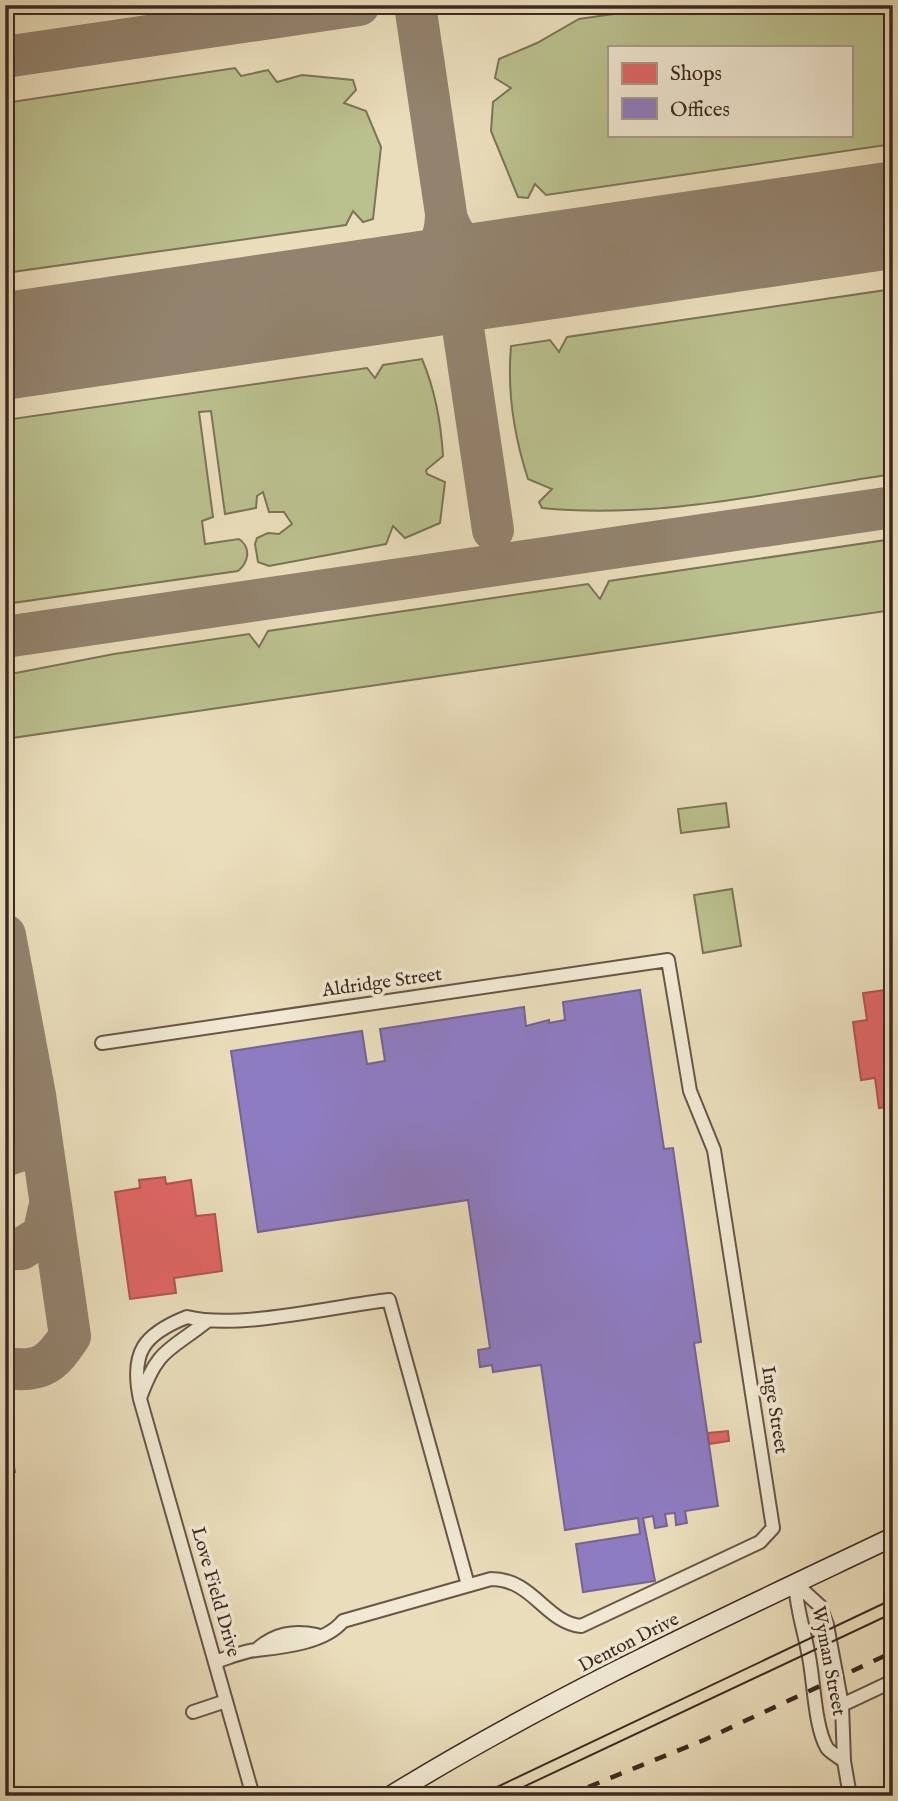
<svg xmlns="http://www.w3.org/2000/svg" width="898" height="1801" font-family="'IM FELL English',serif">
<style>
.green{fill:#bac08e;stroke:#7b7458;stroke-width:2;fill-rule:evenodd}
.shops{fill:#e06666;stroke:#af5451;stroke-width:2}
.offices{fill:#8e7cc3;stroke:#756392;stroke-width:2}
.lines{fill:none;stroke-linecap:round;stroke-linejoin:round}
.taxiway{stroke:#93836e;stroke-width:42}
.runway{stroke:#93836e;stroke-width:107}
.street-casing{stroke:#685648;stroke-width:16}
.secondary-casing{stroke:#3c2921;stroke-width:21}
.street{stroke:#f1e9d3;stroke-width:12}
.secondary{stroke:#f1e9d3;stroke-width:18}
.tram{stroke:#3c2921;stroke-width:2}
.rail{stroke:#3c2921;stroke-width:4.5;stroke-dasharray:12 12;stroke-linecap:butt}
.labels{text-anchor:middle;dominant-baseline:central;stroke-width:7;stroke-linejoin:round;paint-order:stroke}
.street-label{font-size:19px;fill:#3c2921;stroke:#f1e9d3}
</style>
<rect width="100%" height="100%" fill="#eaddbb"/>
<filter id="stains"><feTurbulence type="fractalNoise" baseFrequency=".00286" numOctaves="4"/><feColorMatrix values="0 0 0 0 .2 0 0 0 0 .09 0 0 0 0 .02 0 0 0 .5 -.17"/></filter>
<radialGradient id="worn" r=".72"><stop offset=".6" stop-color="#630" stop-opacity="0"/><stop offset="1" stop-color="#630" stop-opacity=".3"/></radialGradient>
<path class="green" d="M676,5H893V144L546,195L535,184L528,198L518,197L491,131L493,102L511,88L495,78L499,59L537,43L579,19ZM609,47H851V135H609Z
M235,68L241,76L268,70L277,82L302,75L353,80L356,90L344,103L366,111L381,147L373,219L363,222L353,211L346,225L5,273V103Z
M893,289V474C778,491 657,520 542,508L539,502L552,489L528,479C514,436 507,391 511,346L550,340L559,352L567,337Z
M422,359C435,390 441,422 443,456L426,470L427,474L445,482L440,523L405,538L393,526L386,544L269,566L258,562L255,544L257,538L268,533L279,534L292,524L284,512H269L263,492L257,496L256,508L225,514L211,411L199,412L213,517L202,521L205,544L239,539C252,548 248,563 238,571L5,604V420L367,368L375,378L383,365Z
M893,539V610L5,739V675L114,654L249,634L259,647L268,631L588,584L600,599L609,581Z
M726,803L729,827L681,833L678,809Z
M732,889L741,946L703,953L694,895Z"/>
<path class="shops" d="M893,989V1106L879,1108L875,1078L861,1080L853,1022L867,1020L863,993Z
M165,1177L166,1184L191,1180L196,1216L215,1214L222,1271L174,1278L176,1293L130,1299L115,1192L140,1188L139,1180Z
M728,1431L729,1441L709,1444L708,1433Z"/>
<path class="offices" d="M640,990L664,1149L673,1148L701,1342L694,1343L718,1506L685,1511L687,1523L676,1525L675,1513L665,1514L667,1526L655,1528L653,1516L643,1518L655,1581L583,1592L576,1544L640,1534L638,1518L565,1530L541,1365L493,1372L492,1365L480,1367L478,1350L490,1348L468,1200L258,1232L231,1051L362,1031L367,1064L385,1061L380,1029L524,1007L526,1026L549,1020V1023L565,1020L563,1002Z
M5,1413L15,1472L5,1473Z"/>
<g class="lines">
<path class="taxiway" d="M415,5L493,530
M5,57L359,5
M446,217C456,244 478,268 508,271
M398,288C427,279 445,246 446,217
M5,637L893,507
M5,935L35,1095L70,1336C51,1365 40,1373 5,1368
M5,1156L19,1151L32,1103
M5,1249H21L43,1235L49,1209"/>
<path class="runway" d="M5,346L893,215"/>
<g class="street-casing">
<path id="street" d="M102,1043L668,960L690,1091L714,1150L773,1528L760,1542L581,1626C545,1622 533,1579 491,1579L343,1621C325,1643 283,1647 257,1650C243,1651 228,1658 215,1662
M140,1398C158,1348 168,1352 206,1322
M795,1583L820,1606L827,1625L842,1705L844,1761L850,1796
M795,1583C797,1611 803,1626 808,1652C814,1677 814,1726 827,1748C831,1753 839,1757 844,1761
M256,1650C274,1634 293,1630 317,1635
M842,1705L893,1681
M193,1712L226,1701
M253,1796L140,1399C130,1352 144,1334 187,1317C238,1330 334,1306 389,1300L468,1585"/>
</g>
<g class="secondary-casing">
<path id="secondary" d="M390,1796C550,1697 723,1618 893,1537"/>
</g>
<use href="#street" class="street"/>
<use href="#secondary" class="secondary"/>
<path class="tram" d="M478,1796L893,1599
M504,1796L893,1613"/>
<path class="rail" d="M566,1796L704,1740L893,1652"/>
</g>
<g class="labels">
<g class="street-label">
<text transform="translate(382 983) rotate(-8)">Aldridge Street</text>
<text transform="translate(774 1410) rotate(81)">Inge Street</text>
<text transform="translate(215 1592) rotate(74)">Love Field Drive</text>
<text transform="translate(629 1643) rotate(-27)">Denton Drive</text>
<text transform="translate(828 1661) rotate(79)">Wyman Street</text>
</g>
</g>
<rect width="898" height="1801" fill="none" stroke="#eaddbb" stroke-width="28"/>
<rect x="7" y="7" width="884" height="1787" fill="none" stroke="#3c2921" stroke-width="3.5"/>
<rect x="14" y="14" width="870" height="1773" fill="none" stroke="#3c2921" stroke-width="2"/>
<rect x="608" y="46" width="245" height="91" fill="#f1e9d3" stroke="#a99c8c" stroke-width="2"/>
<rect x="622" y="63" width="35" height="21" fill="#e06666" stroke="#a99c8c" stroke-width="2"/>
<text x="670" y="80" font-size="21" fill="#3c2921">Shops</text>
<rect x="622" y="98" width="35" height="21" fill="#8e7cc3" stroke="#a99c8c" stroke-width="2"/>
<text x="670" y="116" font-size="21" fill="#3c2921">Offices</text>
<rect width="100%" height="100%" filter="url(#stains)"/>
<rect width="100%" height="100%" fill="url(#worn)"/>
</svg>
